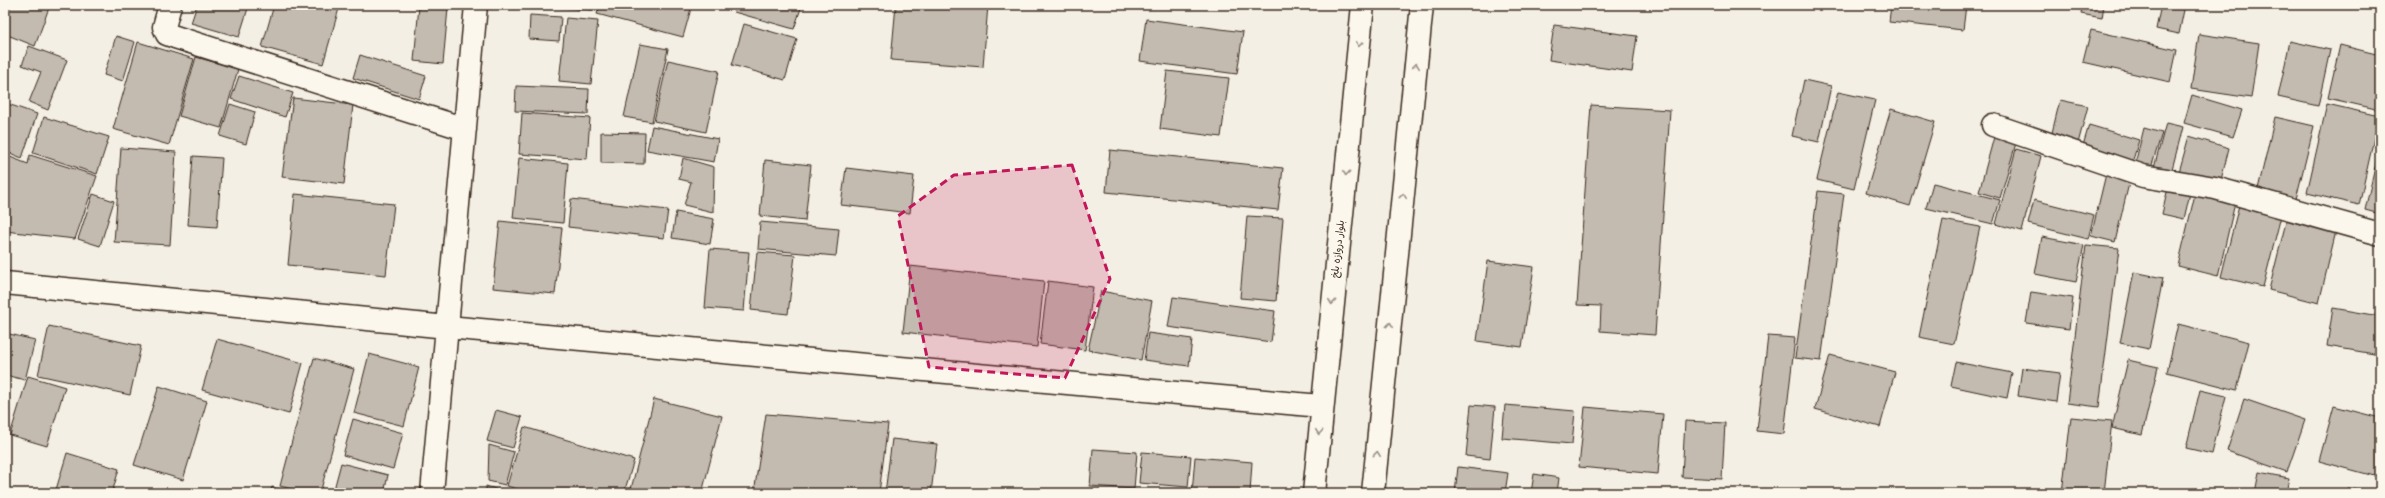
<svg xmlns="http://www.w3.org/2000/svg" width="2385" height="498" font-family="Pangolin,'Playpen Sans Arabic',sans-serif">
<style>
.building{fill:#c3bbb0;stroke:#3b2a1e}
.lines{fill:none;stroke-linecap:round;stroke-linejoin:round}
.minor-casing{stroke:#3b2a1e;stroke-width:25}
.primary-casing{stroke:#3b2a1e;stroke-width:25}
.minor{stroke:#fbf7ec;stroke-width:22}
.primary{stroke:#fbf7ec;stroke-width:22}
.oneway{stroke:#9b9085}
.marked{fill:#c2185b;fill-opacity:0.2;stroke:#c2185b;stroke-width:3;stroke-dasharray:8 5;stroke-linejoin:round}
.labels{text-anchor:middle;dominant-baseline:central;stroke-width:3.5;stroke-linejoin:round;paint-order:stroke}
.street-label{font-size:10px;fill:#3b2a1e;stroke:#fbf7ec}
</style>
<rect width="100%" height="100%" fill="#f3efe4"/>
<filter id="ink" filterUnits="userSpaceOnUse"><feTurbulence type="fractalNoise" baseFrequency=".025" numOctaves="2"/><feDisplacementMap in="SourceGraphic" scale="8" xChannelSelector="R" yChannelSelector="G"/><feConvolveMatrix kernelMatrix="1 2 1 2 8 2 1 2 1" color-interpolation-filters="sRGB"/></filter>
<g filter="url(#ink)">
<path class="building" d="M8,5H50L35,46L5,34V15Z
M197,5H249L239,37L191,23Z
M274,5H340L323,64L262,47Z
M529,5H592V10Z
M600,5H692L683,37L597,14Z
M736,5H802L794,29L734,12Z
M896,5H988L983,67L891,60Z
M1891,5H1966L1963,30L1889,22Z
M2083,5H2104L2102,18L2081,14Z
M2161,5H2185L2179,34L2156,29Z
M419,6L448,8L443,64L414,61Z
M530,15L561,17L559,41L529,39Z
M566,18L598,21L591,84L559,81Z
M1146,19L1243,32L1237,74L1140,61Z
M744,24L797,39L785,80L732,65Z
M1554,25L1637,36L1632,72L1549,60Z
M2091,30L2177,50L2170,82L2083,62Z
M2199,34L2259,43L2251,98L2191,89Z
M116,36L135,42L123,81L104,75Z
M2290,41L2330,50L2318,106L2278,97Z
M138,42L194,59L169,145L113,129Z
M640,44L668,49L652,122L624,117Z
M2340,45L2380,55V110L2328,98Z
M29,46L67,60L48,110L29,102L41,72L22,65Z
M360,55L426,76L419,99L353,78Z
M196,57L238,69L221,128L179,116Z
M668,60L719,71L706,132L654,121Z
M1167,71L1229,78L1221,137L1160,129Z
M239,76L293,93L285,117L231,99Z
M1804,80L1831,86L1819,142L1792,136Z
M516,86L589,89L588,114L515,111Z
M1838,92L1875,100L1854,189L1817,180Z
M2192,95L2242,110L2233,137L2184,123Z
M293,98L353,105L344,184L282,177Z
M2060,100L2088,106L2077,147L2050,141Z
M5,103L37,114L22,158L5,151Z
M230,104L255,112L246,144L220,136Z
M2327,104L2379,116L2359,205L2307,193Z
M1591,105L1670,110L1655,335L1600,331L1601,306L1577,305Z
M1891,109L1935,122L1910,206L1866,193Z
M522,113L590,118L587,159L519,154Z
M44,117L109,137L97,174L33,153Z
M2275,117L2314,126L2296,199L2258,189Z
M2166,123L2183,127L2171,173L2154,168Z
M2089,125L2139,140L2132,163L2082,149Z
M652,126L718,139L714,162L647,150Z
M2144,128L2162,133L2151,168L2135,164Z
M601,132L645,133L644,164L601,163Z
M2189,136L2229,148L2220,184L2179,172Z
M1994,137L2016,143L2000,198L1979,192Z
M121,148L176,152L170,245L114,242Z
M2016,149L2041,156L2022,231L1996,224Z
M1110,150L1283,168L1278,210L1106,192Z
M5,155L28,164L30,155L97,176L75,239L5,231Z
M193,156L222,158L217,227L188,225Z
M519,158L568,163L563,223L513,218Z
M683,158L714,167L713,212L684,205L691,182L679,179Z
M2377,159L2380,160V214L2365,210Z
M765,160L811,165L805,221L760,216Z
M846,168L914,176L910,213L841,205Z
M2106,174L2130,179L2115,242L2091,236Z
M1933,183L2000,200L1993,224L1926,208Z
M2168,188L2190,193L2184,219L2162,214Z
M1818,191L1844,194L1821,361L1795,358Z
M93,194L114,201L100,246L78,239Z
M295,194L394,204L386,275L288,265Z
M2195,194L2235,203L2218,276L2178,266Z
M571,199L668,210L664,238L568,227Z
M2034,200L2094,215L2088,239L2028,224Z
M2239,205L2281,216L2263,287L2221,277Z
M676,212L714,219L710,244L672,238Z
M1247,216L1283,218L1276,301L1240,298Z
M2287,218L2336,231L2319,303L2269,290Z
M1943,220L1980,227L1954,344L1919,337Z
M500,221L562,228L555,294L493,288Z
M760,222L839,229L836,256L758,249Z
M2042,237L2084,245L2076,282L2035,274Z
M2086,245L2119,248L2099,407L2067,403Z
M710,249L749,252L744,311L705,308Z
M757,252L795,255L788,314L751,310Z
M1488,261L1534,267L1522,347L1477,341Z
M910,266L1044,281L1037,347L903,332Z
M2134,272L2163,278L2149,349L2120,343Z
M1048,281L1093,287L1085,350L1040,344Z
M1101,291L1152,301L1141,360L1088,350Z
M2031,292L2073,298L2069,329L2026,323Z
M1173,297L1275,311L1271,342L1168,327Z
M2333,308L2380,316V355L2327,346Z
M2178,324L2249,342L2237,390L2167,372Z
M49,326L141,346L130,395L38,375Z
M5,333L35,340L25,380L5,375Z
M1148,333L1192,339L1189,366L1144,360Z
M1768,336L1795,338L1784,434L1757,431Z
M217,339L303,363L289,414L202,390Z
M369,354L419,367L404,426L354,413Z
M1830,355L1895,372L1880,427L1815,409Z
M314,358L354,369L320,493H307L280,486Z
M2128,360L2158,367L2142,435L2112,428Z
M1956,362L2012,373L2007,398L1951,386Z
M2022,368L2060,373L2056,402L2018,396Z
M28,376L65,387L47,446L10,435Z
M159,386L207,401L183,480L134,465Z
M2200,390L2226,396L2212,454L2186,448Z
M654,399L722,416L702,493H630Z
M2244,399L2305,420L2287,472L2227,451Z
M1471,405L1495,407L1490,459L1466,456Z
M1505,405L1575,411L1572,444L1502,438Z
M2334,406L2380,418V470L2378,477L2319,461Z
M1585,407L1663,414L1658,474L1579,467Z
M496,410L522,417L513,448L487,441Z
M766,414L888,424L879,493H754Z
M2071,417L2112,421L2104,493H2062Z
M353,419L403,433L393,469L343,455Z
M1685,421L1725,423L1722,479L1682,477Z
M524,427L634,460L624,493H531L507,486Z
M892,439L937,444L931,493H885Z
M489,445L514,452L505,485L488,481Z
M1093,449L1137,452L1134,489L1090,486Z
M1142,452L1191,456L1188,487L1139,483Z
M67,453L119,469L112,493H55Z
M1195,457L1252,462L1250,493H1192Z
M341,463L388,475L384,493H333Z
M1458,467L1508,473L1505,493H1455Z
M2259,472L2289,478L2286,493H2255Z
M1534,474L1559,478L1557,493H1531Z
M486,486L508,493H486Z
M272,487L290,493H270Z
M2348,488L2375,493H2348Z"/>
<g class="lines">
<g class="minor-casing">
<path id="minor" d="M170,5L164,27L167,34L175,37L465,129
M1993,125L2143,176L2215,188L2380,234
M5,283L447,327L1321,406
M432,493L476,5"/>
</g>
<g class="primary-casing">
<path id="primary" d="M1314,493L1363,5
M1373,493L1422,5"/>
</g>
<use href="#minor" class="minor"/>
<use href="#primary" class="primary"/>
</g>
<defs><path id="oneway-chevron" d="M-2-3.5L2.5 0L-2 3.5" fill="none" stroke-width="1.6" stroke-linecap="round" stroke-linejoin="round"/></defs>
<g class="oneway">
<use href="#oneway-chevron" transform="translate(1359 44) rotate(96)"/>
<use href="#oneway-chevron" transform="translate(1416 66) rotate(-84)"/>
<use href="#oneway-chevron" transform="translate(1346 173) rotate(96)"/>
<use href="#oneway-chevron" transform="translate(1403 196) rotate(-84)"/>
<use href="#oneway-chevron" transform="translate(1332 302) rotate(96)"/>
<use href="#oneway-chevron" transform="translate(1390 325) rotate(-84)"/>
<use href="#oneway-chevron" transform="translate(1319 432) rotate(95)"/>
<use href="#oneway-chevron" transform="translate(1377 454) rotate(-84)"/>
</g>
</g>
<path class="marked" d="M1072,165L1110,279L1065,378L929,367L898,216L954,175Z"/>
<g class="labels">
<g class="street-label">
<text transform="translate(1338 249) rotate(-84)">بلوار دروازه بلخ</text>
</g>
</g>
<rect width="2385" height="498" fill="none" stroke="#fbf7ec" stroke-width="20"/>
<rect x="10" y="10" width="2365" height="478" fill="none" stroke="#3b2a1e" stroke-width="1.5" filter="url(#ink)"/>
</svg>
